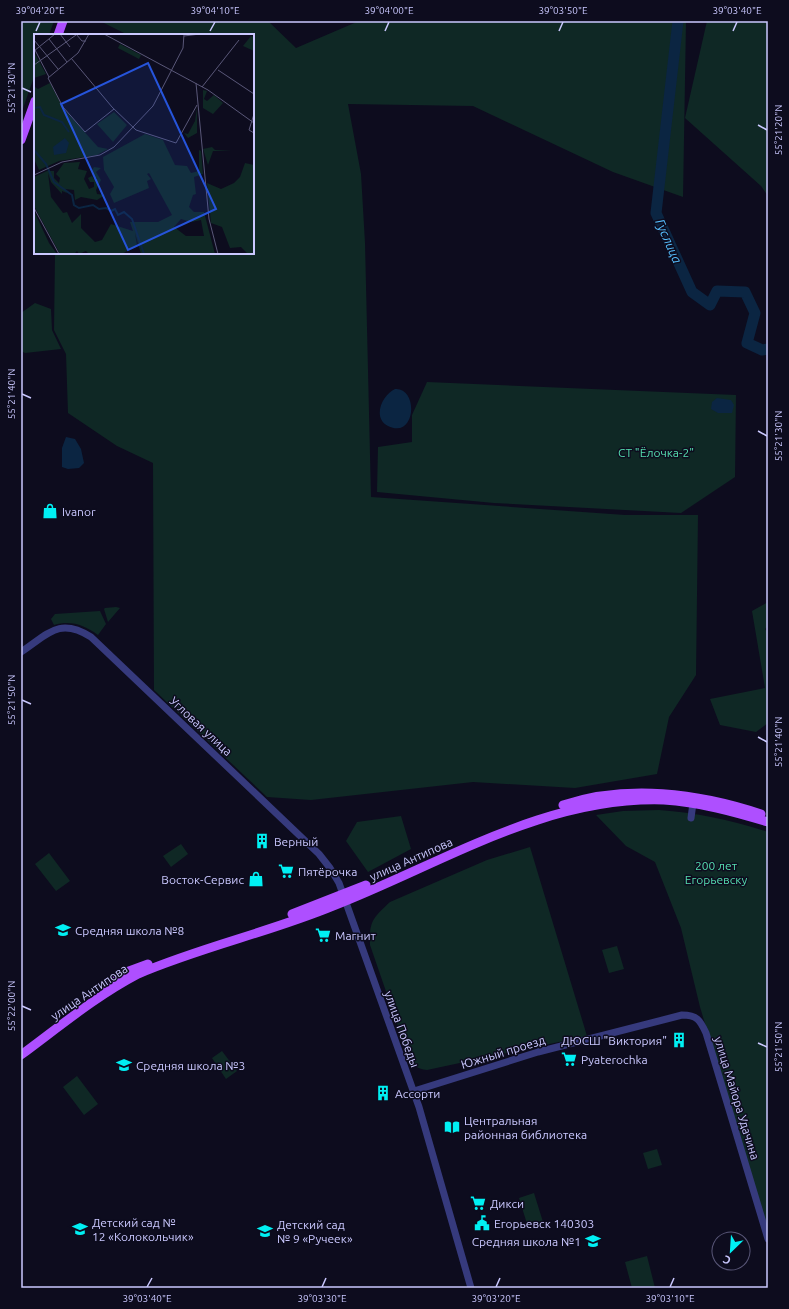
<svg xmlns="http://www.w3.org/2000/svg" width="789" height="1309" font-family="Ubuntu,sans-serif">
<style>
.green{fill:#0f2825}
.water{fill:#0b2542}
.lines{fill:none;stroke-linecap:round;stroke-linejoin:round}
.river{stroke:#0b2542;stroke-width:11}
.minor{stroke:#363a7d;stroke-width:7}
.major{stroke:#ae4fff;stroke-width:9}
.ticks{fill:none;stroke:#cac8ff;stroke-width:1.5}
.labels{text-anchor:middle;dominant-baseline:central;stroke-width:3;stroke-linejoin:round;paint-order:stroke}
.park-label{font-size:12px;fill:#55deb0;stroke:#0d0c1e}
.poi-label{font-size:12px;fill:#cac8ff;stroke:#0d0c1e;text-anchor:start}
.street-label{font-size:12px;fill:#cac8ff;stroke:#0d0c1e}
.water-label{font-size:13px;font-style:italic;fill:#56bfff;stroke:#0d0c1e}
.inset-river{fill:none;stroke:#0b2542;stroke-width:2}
.inset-road{fill:none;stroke:#595778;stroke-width:1}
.view{fill:#2654da;fill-opacity:0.15;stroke:#2654da;stroke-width:2}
.inset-edge{fill:none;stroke:#cac8ff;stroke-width:2}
.neatline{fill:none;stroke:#cac8ff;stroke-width:1.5}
.ticks-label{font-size:10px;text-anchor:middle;fill:#cac8ff}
</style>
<rect width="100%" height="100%" fill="#0d0c1e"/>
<path class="green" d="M21,21H54L49,35H35V74L21,114Z
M100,21H268L296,48L359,21H686L683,197L613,172L473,106L348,104L361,174L365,243L371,497L625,515H698L696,675L669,717L657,774L575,788L473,782L311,800L267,797L154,690L153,463L117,446L68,413L66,354L54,330L55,254L253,253V35H128Z
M707,21H768V196L761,186L685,118Z
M35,303L51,309L52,330L61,349L25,353L21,351V313Z
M427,382L736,395L735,477L681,513L494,503L377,492L378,447L412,442V415Z
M768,602V626L765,629L768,633V723L756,732L720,725L710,699L765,688L752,611Z
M116,607L120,608L108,622L104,609L105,608Z
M100,611L106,624L98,635C84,625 71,620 54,625L51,619L55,614Z
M659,810C697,813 732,820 768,832V1232L700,1007L681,928L655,862L626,846L596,815L623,811Z
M401,816L411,849L368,872L346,841L357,822Z
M181,844L188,854L171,867L163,856Z
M530,847L587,1036L427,1070C417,1069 414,1066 409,1058L370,945C369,921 373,918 390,902L487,860Z
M49,853L70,881L56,891L35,864Z
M617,946L624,969L609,973L602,950Z
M222,1051L237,1071L226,1079L212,1058Z
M77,1076L98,1104L84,1115L63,1087Z
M657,1149L662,1165L648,1169L643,1153Z
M534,1193L543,1222L528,1227L519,1198Z
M647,1256L655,1288H632L625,1262Z"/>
<path class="water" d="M395,389C419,387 416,440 388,426C372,418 382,395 395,389Z
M717,398L731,400L734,405L732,413H718L711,409L712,402Z
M66,437L75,439L81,449L84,463L79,468L68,469L62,467V448Z"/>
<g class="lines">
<path class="river" d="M678,21L656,213L692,292L710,305L717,291L745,292L755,313L747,343L762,350L768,349"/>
<path class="minor" d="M21,652C48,634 59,617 91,637L319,854L330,868L339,883L419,1107L471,1288
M691,818L693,803
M414,1091L538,1052L682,1015C697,1015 700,1020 706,1033L768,1239"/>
<path class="major" d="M58,35L63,21
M21,140L35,101
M563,805C627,784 698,793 761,814
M292,914L366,885
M105,987L129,971L148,964
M21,1055C59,1027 96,996 138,974C201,947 270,932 333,906C441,864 545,796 664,800C699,802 735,812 768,822"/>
</g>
<path class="ticks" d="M36,31L40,22M210,31L215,22M385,31L389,22M559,31L563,22M733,31L737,22M22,88L31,92M758,125L767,130M22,394L31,398M758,431L767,436M22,700L31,704M758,737L767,742M22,1006L31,1010M758,1043L767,1047M147,1287L152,1278M322,1287L326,1278M496,1287L500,1278M670,1287L674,1278"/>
<defs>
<g id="shop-bare" transform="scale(1.2)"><path d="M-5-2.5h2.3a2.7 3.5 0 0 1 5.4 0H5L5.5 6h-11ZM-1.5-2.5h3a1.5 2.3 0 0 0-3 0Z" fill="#00f0f3" stroke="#0d0c1e" stroke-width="2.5" paint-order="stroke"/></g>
<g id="building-bare" transform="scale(1.2)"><path d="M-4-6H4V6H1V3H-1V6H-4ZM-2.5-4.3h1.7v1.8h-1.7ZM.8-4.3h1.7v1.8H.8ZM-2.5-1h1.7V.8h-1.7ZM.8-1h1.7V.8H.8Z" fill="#00f0f3" stroke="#0d0c1e" stroke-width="2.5" paint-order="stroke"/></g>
<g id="supermarket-bare" transform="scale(1.2)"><path d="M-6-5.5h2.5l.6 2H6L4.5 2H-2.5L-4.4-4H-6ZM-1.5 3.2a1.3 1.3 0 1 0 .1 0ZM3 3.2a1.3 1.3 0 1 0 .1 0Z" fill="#00f0f3" stroke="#0d0c1e" stroke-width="2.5" paint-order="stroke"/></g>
<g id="school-bare" transform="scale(1.2)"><path d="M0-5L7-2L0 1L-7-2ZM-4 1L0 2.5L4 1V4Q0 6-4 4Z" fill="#00f0f3" stroke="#0d0c1e" stroke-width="2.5" paint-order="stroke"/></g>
<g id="library-bare" transform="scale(1.2)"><path d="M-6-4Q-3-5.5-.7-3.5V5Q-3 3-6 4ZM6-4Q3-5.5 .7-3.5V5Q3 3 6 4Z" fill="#00f0f3" stroke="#0d0c1e" stroke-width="2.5" paint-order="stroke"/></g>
<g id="civic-bare" transform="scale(1.2)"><path d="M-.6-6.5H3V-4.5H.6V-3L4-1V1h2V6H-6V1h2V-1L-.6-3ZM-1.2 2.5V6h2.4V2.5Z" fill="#00f0f3" stroke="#0d0c1e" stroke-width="2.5" paint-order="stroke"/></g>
</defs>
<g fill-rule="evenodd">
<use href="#shop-bare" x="50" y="511"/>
<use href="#building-bare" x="262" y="841"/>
<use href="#supermarket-bare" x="286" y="871"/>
<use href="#shop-bare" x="256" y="879"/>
<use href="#school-bare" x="63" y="930"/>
<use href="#supermarket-bare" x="323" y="935"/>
<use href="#building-bare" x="679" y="1040"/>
<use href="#supermarket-bare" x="569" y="1059"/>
<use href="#school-bare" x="124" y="1065"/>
<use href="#building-bare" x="383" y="1093"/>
<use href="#library-bare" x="452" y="1127"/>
<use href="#supermarket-bare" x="478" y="1203"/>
<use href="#civic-bare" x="482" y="1223"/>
<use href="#school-bare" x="80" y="1229"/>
<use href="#school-bare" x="265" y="1231"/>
<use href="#school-bare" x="593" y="1241"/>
</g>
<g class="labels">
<g class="park-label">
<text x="656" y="452">СТ "Ёлочка-2"</text>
<text x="716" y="865">200 лет<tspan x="716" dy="14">Егорьевску</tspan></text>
</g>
<g class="poi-label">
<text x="62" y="511">Ivanor</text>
<text x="274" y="841">Верный</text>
<text x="298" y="871">Пятёрочка</text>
<text x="244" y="879" text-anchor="end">Восток-Сервис</text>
<text x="75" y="930">Средняя школа №8</text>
<text x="335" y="935">Магнит</text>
<text x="667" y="1040" text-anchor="end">ДЮСШ "Виктория"</text>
<text x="581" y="1059">Pyaterochka</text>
<text x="136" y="1065">Средняя школа №3</text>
<text x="395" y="1093">Ассорти</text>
<text x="464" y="1120">Центральная<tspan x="464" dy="14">районная библиотека</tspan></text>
<text x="490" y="1203">Дикси</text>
<text x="92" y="1222">Детский сад №<tspan x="92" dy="14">12 «Колокольчик»</tspan></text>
<text x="494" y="1223">Егорьевск 140303</text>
<text x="277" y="1224">Детский сад<tspan x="277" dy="14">№ 9 «Ручеек»</tspan></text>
<text x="581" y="1241" text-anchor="end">Средняя школа №1</text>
</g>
<g class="street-label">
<text transform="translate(201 726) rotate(43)">Угловая улица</text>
<text transform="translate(411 859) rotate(-24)">улица Антипова</text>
<text transform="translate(89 992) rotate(-34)">улица Антипова</text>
<text transform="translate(402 1029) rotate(70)">улица Победы</text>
<text transform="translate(503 1052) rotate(-17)">Южный проезд</text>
<text transform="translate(737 1098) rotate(73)">улица Майора Удачина</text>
</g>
<g class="water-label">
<text transform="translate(669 241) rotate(66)">Гуслица</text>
</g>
</g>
<g transform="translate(34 34)">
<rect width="220" height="220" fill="#0d0c1e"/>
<path d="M217,2L220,3V17L209,12ZM86,10L107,21L105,25L84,14ZM0,18L12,40L0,44ZM16,49L29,74L64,113L74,115L63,121L25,127L5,136L0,125V57L1,53L4,55ZM169,56L173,57L170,65L173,67L180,61L189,69L179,80L169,74ZM163,74V99L154,104L150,99L154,100L161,87ZM80,78L93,91L79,108L63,90ZM111,100L129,106L141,131L153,132L157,139L165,137V116L167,117L169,140L160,143L162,160L159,161L155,173L160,178H170L181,220H107L101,199L103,211L88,220H55L52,217L45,220L43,217L40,220H26L0,172V143L13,137H20V144L25,149L26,144L22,140L30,129L46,128L44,135L53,137L50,145L55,155L60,153V148H56L54,144L58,142L60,145H64L59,142L58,136L60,133L67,134L62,138L67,146L62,156L63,160L71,161L63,166L47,163L41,166L40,156L31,155L33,159L28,157V160L17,148L14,139L17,163L29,179L33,178L38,189L47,180V194L61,208L68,206L77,190L99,197L96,188H124L138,181L115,139L113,140L117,145L113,147L115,154L80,169L76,160L80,153L70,136L69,123ZM147,185L157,188L167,186L170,202H152L140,193ZM178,113L181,116L198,117H179L174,131L169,115ZM211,129L220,131V220H214L207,213L196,214L188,193L177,189L173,149L187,155L200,149L206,143ZM0,177L15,209L23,220H0Z" fill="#0f2825" fill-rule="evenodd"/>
<path d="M31,104L35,109L32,119L20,121L19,113Z" fill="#0b2542"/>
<path class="inset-river" d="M0,74L6,73L10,81L28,88L35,98M0,116L12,130L20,148L38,161L40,171L45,174L59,171L65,175L72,174L77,177L81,175L84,181L90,178L98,185L110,220"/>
<path class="inset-road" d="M26,0L36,13M42,0L48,7H52M55,0L44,19L14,44L29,73L51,98L80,75M70,0L174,56L220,89M150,2L166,0M15,5L33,28M0,6L24,35M1,16L15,43M0,17L21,0M37,24L78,73L102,96L142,109L163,71M0,31L42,1M184,36L220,60M162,49L175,185L184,220M168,53L205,6M220,80L215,96L220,99M0,141L28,128L66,121L80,113L119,72L149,14L150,0M0,174L25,220"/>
<path class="view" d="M114,29L182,175L94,216L27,70Z"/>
<rect width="220" height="220" class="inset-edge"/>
</g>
<rect width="789" height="1309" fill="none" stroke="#0d0c1e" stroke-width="44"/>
<g transform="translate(731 1251) rotate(205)"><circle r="19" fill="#0d0c1e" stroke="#595778"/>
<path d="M0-3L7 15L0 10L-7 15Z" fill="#00f0f3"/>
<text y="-6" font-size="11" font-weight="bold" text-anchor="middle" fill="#cac8ff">С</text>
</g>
<rect x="22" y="22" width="745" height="1265" class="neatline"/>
<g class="ticks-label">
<text x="40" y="14">39°04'20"E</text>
<text x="215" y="14">39°04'10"E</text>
<text x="389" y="14">39°04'00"E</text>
<text x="563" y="14">39°03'50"E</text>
<text x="737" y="14">39°03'40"E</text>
<text transform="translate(11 88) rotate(-90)" y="4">55°21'30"N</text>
<text transform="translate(778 130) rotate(-90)" y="4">55°21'20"N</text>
<text transform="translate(11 394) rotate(-90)" y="4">55°21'40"N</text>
<text transform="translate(778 436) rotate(-90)" y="4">55°21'30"N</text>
<text transform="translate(11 700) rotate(-90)" y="4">55°21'50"N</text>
<text transform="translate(778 742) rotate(-90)" y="4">55°21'40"N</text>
<text transform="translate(11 1006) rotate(-90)" y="4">55°22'00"N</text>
<text transform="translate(778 1047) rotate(-90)" y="4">55°21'50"N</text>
<text x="147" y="1302">39°03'40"E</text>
<text x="322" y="1302">39°03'30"E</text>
<text x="496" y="1302">39°03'20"E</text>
<text x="670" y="1302">39°03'10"E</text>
</g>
</svg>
